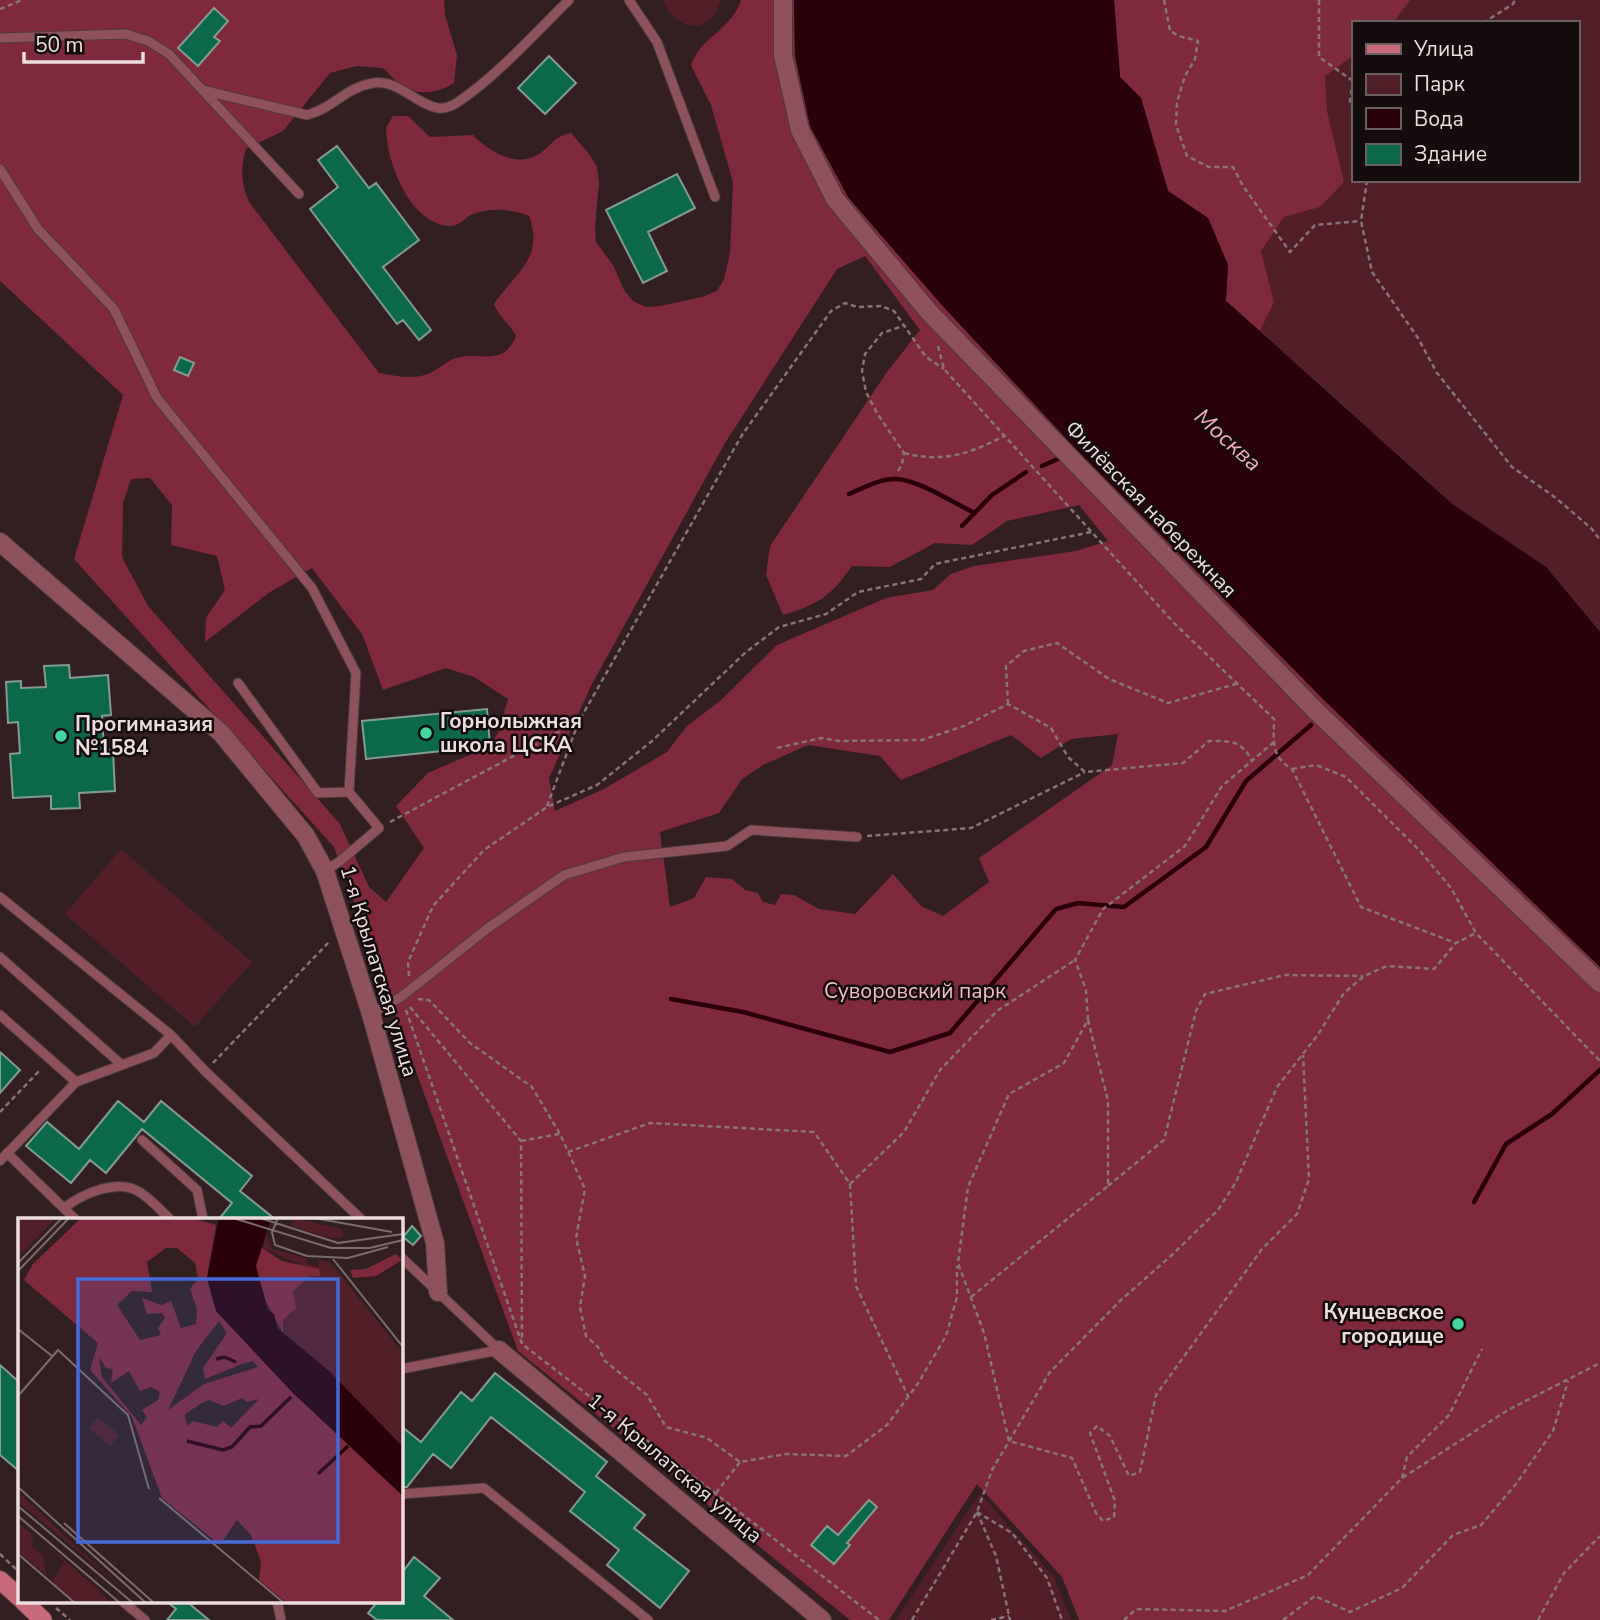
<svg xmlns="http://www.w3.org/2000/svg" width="1600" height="1620" font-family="'Nunito Sans',sans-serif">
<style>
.green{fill:#521f28}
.forest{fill:#7e2a3c;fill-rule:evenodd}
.water{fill:#2a010b}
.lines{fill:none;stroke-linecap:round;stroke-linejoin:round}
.stream{stroke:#2a010b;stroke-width:4.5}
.building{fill:#0c684b;stroke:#839b90;stroke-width:2}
.lane-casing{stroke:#4d3a3c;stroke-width:11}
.street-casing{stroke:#4d3a3c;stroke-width:20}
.secondary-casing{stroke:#4d3a3c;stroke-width:20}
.path{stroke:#867477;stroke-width:2.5;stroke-dasharray:5 3.5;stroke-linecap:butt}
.lane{stroke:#8d525b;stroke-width:9}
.street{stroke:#8d525b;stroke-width:18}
.secondary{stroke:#c86a79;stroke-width:18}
.poi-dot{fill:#43d4a0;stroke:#150c0d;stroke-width:2.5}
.labels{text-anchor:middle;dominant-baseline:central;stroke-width:5;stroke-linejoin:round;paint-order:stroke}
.street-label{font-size:21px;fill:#ecddde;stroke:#150c0d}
.poi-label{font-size:21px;font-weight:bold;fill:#ecddde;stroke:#150c0d;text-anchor:start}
.park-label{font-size:21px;fill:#f1bec4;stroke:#150c0d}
.water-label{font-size:23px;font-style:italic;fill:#f4aab3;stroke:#150c0d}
.inset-river{fill:none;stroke:#2a010b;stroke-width:3.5}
.inset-road{fill:none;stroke:#7d6b6d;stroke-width:2}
.view{fill:#466bd9;fill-opacity:0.15;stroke:#466bd9;stroke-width:3.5}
.inset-edge{fill:none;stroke:#ecddde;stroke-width:3.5}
</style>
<rect width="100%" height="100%" fill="#331f22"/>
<path class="green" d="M663,0H720C713,36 675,32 663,0Z
M1410,0H1600V632L1546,567L1452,504L1260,331L1274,302L1261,251L1284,217L1320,207L1344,182L1327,111L1325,76L1353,56V180H1577V23H1393Z
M121,849L252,962L195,1027L65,914Z
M980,1493L1054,1577L1071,1620H896Z"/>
<path class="forest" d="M0,0H444L445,15L457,55L454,83C440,92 421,96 404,88C397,84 390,74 383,68L357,66L330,73L283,131L246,149C240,168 241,184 249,202L379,373C397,376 415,381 432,372C440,368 447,361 456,358C482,351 503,368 516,336C509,323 499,317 494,304C515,273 545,258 529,216C513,209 489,207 471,215C463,219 459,227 448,226C408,221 387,162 386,128L393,116H408L430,137L473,135C488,151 517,169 539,154C553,145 552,137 571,133L590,155L597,167L599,183L595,228L596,242L613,265L624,290L633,301L646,307L660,306L702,297L717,291L724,279L730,253L733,182L711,105L691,65C701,37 732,29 741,0H794L795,56L810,126L848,197L940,303L1077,450L1325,701L1600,967V1620H1079L1062,1577L977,1484L889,1620H850L518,1351L334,847L74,559L123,395L0,281ZM865,256L920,330L887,372L770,546L766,575L783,615C819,604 831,596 852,566L890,567L935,543L972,545L1007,521L1079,505L1108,541L1076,551L974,566L951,574L933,590L886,598L777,645L720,701L687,726L667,752L604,789L555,811L549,778L592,684L725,443L837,269ZM150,478L172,505L171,545L217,556L225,590L206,618L205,642L270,592L312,568L362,634L383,690L446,668L474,677L508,699L498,733L490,746L428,773L396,806L424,848L386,902L369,887L340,824L148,606L122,557L123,503L131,479ZM1118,734L1112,765L979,858L989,882L943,916L921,906L893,874L855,914L819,909L794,895L781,894L775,905L763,902L758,893L745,890L732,879L706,877L694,898L670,907L660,832L719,813L742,779L763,765L808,745L880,756L901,780L1011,735L1041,758L1071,739Z
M1114,0H1410L1393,23H1353V56L1325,76L1327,111L1344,182L1320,207L1284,217L1261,251L1274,302L1260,331L1226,301L1228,265L1208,218L1168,191L1141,98L1120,77Z"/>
<path class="water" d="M794,0H1114L1120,77L1141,98L1168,191L1208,218L1228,265L1226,301L1452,504L1546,567L1600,632V967L1325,701L1077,450L940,303L848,197L810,126L795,56Z"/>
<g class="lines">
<path class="stream" d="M1042,466L1060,458
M849,494C863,488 881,478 897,479C921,481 953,503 975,513
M962,526L992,495L1026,472
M671,999L743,1012L890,1052L950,1033L1056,909L1078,903L1124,907L1206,847L1246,781L1311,725
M1474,1202L1506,1144L1552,1114L1600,1070"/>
</g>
<path class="building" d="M214,8L228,21L214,37L220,41L198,66L178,48Z
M549,56L576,83L545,114L518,88Z
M337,146L369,188L376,183L419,240L383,267L431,330L419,340L403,320L397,324L310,209L338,187L318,160Z
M677,174L695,208L648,232L667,271L643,283L606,210Z
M180,357L194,363L188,376L174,370Z
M69,665L70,678L108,675L111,715L102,716L104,750H113L115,791L79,793L80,808L51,809V796L13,798L10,754L20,753L18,722L8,723L6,682L21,681V688L46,687L44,666Z
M487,709L490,746L366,759L362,721Z
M0,1052L20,1070L0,1093Z
M118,1101L144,1122L161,1101L252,1176L240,1191L275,1219H219L232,1203L142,1129L106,1173L90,1160L71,1183L26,1146L47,1122L79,1149Z
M412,1226L421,1236L413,1245L403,1237Z
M0,1365L19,1382V1471L0,1455Z
M495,1373L607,1462L596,1476L645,1515L634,1528L689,1571L660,1608L607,1565L619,1550L570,1511L585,1492L491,1417L451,1468L433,1454L407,1487H401V1426L421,1442L461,1392L472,1401Z
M869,1500L877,1507L847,1543L850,1545L834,1564L811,1545L827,1526L838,1535Z
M414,1557L440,1578L424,1596L453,1620H377L368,1613L378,1601H401V1574Z
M166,1601H186L209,1620H167L176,1609Z"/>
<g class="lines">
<g class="lane-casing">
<path id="lane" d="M629,0L657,42L715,197
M0,38L126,34L148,41L169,54L299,194
M202,90L307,115C334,108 344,88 373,83C398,79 417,105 438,108C445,109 452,106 458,102C497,76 535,33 569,0
M0,169L38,229L114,309L157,398L312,588L356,673L349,792L379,828L340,861L325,871
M238,683L318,793L349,792
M0,897L171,1035L205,1071L361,1219
M0,957L122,1065
M371,1014L401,997L488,928L564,875L624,857L727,846L751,830L857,837
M0,1015L76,1082
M142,1140L197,1190L203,1219
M7,1153L75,1219
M0,1161L76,1082L154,1053L171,1035
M64,1208C82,1194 119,1177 141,1193C152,1200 161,1211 170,1219
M401,1257L499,1350
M401,1369L499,1350
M401,1494L484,1488L648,1620
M122,1601L145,1620
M277,1601L281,1620"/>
</g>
<g class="street-casing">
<path id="street" d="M783,0V55L800,130L835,199L929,312L1316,711L1600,983
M0,542L221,733L306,836L325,871L371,1014L435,1243L438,1292
M499,1350L822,1620"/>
</g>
<g class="secondary-casing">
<path id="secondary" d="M0,1580L19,1597
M23,1601L43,1620"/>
</g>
<path class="path" d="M1164,0L1170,31L1179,36L1198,41L1195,59L1185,76L1177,102L1176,125L1187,156L1209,167H1233L1243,186L1290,252L1315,225L1361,221
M1319,0V57L1353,81
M0,9L22,0
M1483,23L1513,4L1515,0
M1353,81L1350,101L1353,110
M1367,180L1361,221L1372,272L1418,338L1437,373L1512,467L1556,498L1592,529L1600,540
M938,346L944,369L1175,624L1274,719C1274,741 1270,756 1292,769L1361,907L1456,943
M904,453C943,463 969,454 1004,436
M898,471L902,464L904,453L877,413L866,392L862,371L865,354L882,333L903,326
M1008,704L1006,666L1024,651L1057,643L1109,679L1168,703L1236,684
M1274,742L1222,786L1185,846L1103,909L1075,960L1086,990L1088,1020L1064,1063L1009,1094L968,1187L958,1263L984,1333L1009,1441L1072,1458L1096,1513L1103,1521L1114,1517L1115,1501L1090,1433L1097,1426L1110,1436L1129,1476L1140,1472L1156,1395L1262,1249L1297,1214L1309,1179L1303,1055
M777,748L821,738L839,741L922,740L964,726L1008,704L1051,728L1068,757L1085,772L1183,763L1209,741C1231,741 1241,740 1252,761
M1292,769L1316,765L1346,777L1420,851L1451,888L1476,933L1600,1061
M547,806L579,721L742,435L831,311L845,303L857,307L881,306L894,311L926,357L944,369
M390,822L579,721
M867,836L971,828L1085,772
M409,976L408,962L433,906L484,850L547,807L597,785L652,741L746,652L779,627L826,614L858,592L921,579L935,564L1091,532
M418,999L429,1000L470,1043L532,1087L560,1134L585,1189L576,1238L585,1276L580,1307L586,1336L598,1347L605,1361L647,1395L666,1427L707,1438L740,1462L786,1454L846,1456L887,1425L917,1385L946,1336L957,1297V1266
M410,1007L521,1141L522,1342
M406,1010L522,1344L879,1620
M213,1063L330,941
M0,1112L41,1069
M521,1141L559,1134
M568,1152L650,1123L814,1132L850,1184L856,1286L908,1396
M850,1184L904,1132L940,1070L997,1011L1075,960
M1108,1186L1164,1140L1196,1011L1205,994L1285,975L1363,976
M971,1297L1108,1186V1101L1088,1020
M1402,1478L1407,1457L1449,1415L1482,1349
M716,1493L740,1462
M977,1512L1012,1533L1047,1578L1062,1620
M977,1512L996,1556L1010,1620
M0,1554L19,1572
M56,1608L70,1620
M912,1620L977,1512L992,1470L1050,1372L1121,1300L1173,1254L1218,1210L1236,1182L1277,1087L1317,1036L1344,993L1364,976L1387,966L1434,969L1456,943L1476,933
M991,1620L1009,1616
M1124,1620L1136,1609L1225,1611L1308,1575L1402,1478L1508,1410L1600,1363
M1283,1620L1315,1596L1350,1612L1402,1588L1453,1535L1481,1525L1516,1484L1553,1431L1568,1381
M1538,1620L1564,1573L1600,1536"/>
<use href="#lane" class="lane"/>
<use href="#street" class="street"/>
<use href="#secondary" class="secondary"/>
</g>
<g class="poi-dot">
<circle cx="426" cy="733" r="7"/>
<circle cx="61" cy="736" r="7"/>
<circle cx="1458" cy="1324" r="7"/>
</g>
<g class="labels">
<g class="street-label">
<text transform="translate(1151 509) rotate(46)">Филёвская набережная</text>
<text transform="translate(379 971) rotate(73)">1-я Крылатская улица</text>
<text transform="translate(675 1468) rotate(40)">1-я Крылатская улица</text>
</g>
<g class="poi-label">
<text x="440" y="721">Горнолыжная<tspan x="440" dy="24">школа ЦСКА</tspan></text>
<text x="75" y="724">Прогимназия<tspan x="75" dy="24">№1584</tspan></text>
<text x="1444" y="1312" text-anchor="end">Кунцевское<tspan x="1444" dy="24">городище</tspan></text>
</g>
<g class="park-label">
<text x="915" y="991">Суворовский парк</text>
</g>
<g class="water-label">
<text transform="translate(1228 440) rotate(42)">Москва</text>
</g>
</g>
<g transform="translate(18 1218)">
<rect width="385" height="385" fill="#331f22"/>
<path d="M0,0H38L0,40ZM275,0L323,11L326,16L323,20L308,19L274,8ZM248,17L254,31L288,40L289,46L300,49L301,42L312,44L385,135V229L311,153L265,115V102L278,90L275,73L292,57L290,50L245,30ZM80,199L101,217L92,228L71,210ZM0,274L64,334L123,385L0,284ZM0,305L15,317L14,329L24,337L29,358L0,334ZM20,319L81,372L92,385H58L34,364L46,344Z" fill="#521f28"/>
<path d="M63,0H174L198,7L189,60L198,93L275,175L385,278V385H269L241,362L243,344L233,317L219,302L202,327L144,280L114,199L72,152L80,125L6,62L14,47ZM148,30H159L177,45L180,61L172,71L179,91L178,106L163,110L153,83L143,87L124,80L129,96L144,95L147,100L140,110L143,117L122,122L99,87L114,73L134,74L129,44ZM201,103L209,115L185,150L187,161L224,146L235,143L240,149L186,166L150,192L178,133ZM81,139L88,150L95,151L93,165L111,153L122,173L133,169L142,174L140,182L124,192L129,199L123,207L84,159ZM224,180L229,184L241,181L213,210L205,203L199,209L175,203L169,208L167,196L184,185L191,182L206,188ZM241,28L264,43L301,51L302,58H292L275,73L278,90L265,102V115L242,73L238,48ZM378,36L384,42L358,58L335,60L332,52L348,51Z" fill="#7e2a3c" fill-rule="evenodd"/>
<path d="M201,0H253L238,48L250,92L256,96L259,110L311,153L385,229V278L275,175L198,93L189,60Z" fill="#2a010b"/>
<path class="inset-river" d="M198,141L206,139L218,144M169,223L205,232L214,229L232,209L243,208L273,179M300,256L330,228"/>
<path class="inset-road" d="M215,0L313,30H352L385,22M242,0L320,25L385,16M260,0L254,14L257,27L289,38L330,40L370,29M296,0L374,14M315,41L385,129M0,45L44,0M0,53L51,0M0,111L34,138M0,178L40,132L110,197L131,271M0,269L128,385M141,280L266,385M0,288L115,385M0,298L102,385M46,305L136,385M0,336L57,385"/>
<path class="view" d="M60,61H320V324H60Z"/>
<rect width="385" height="385" class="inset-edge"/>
</g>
<rect x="1352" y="21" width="228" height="161" fill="#150c0d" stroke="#6b6061" stroke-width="2"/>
<rect x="1366" y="44" width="35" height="10" fill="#c86a79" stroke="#6b6061" stroke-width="2"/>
<text x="1414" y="56" font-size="21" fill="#ecddde">Улица</text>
<rect x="1366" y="74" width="35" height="21" fill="#521f28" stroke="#6b6061" stroke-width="2"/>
<text x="1414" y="91" font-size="21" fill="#ecddde">Парк</text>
<rect x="1366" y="108" width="35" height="21" fill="#2a010b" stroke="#6b6061" stroke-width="2"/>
<text x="1414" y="126" font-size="21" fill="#ecddde">Вода</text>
<rect x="1366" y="144" width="35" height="21" fill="#0c684b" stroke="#6b6061" stroke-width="2"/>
<text x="1414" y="161" font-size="21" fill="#ecddde">Здание</text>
<path d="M24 52v10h119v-10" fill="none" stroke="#ecddde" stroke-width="3.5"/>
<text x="35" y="52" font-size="21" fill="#ecddde" stroke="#150c0d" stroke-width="5" paint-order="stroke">50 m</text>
</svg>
